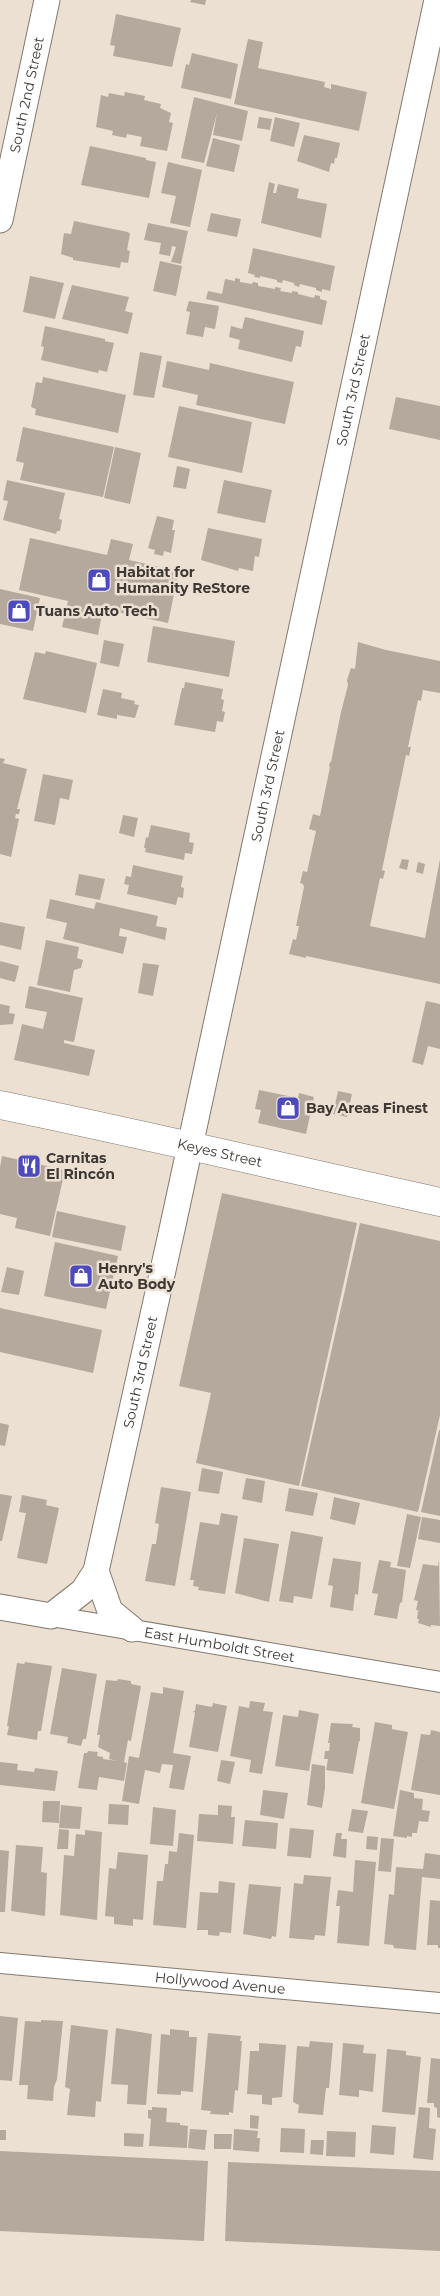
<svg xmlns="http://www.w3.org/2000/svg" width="440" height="2296" font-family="Montserrat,sans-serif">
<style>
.building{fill:#b5a99d}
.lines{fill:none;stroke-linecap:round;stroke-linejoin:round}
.minor-casing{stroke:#84796e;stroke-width:22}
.tertiary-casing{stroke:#84796e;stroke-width:27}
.secondary-casing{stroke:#84796e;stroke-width:29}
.minor{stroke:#fff;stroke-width:20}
.tertiary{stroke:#fff;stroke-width:25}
.secondary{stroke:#fff;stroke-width:28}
.labels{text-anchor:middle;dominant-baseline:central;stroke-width:5;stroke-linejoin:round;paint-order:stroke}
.street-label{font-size:14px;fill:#3d3833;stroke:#ece0d3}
.poi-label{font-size:14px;font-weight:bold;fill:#3d3833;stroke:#ece0d3;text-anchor:start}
</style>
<rect width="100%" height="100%" fill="#ece0d3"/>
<path class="building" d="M191,0H206L205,5L190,2Z
M116,14L181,28L172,67L113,56L115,46L110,45Z
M248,39L263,42L258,68L325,82L324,87L331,89V84L367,92L359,131L234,104Z
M192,53L238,64L231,99L181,88L186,64L189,65Z
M125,92L145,96L144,100L161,104L160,108L171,113L169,122L173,123L167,151L140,146L142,137L127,134L126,138L112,135L113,131L96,127L101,95L108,97L109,93L124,96Z
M194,97L248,111L242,141L213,135L217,113L204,163L181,158Z
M259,117L272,119L270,130L257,128Z
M275,117L300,123L294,147L270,141Z
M304,135L340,143L337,158H335L334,164L331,163L329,172L297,161Z
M213,138L240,145L234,172L206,166Z
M90,146L146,158V160L156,162L149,198L81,185Z
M168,162L202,170L190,227L170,223L176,196L161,193Z
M269,182L275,184L273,193H276L278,184L299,189L297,198L327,204L321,238L261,223Z
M211,213L241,219L237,237L207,231Z
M74,221L128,232L130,234L127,250L130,251L128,263L121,262L120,268L73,260V258L61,254L64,233L71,234Z
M148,223L188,231L181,264L171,262L176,247L172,246L170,256L159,254L161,243L144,240Z
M253,248L335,266L330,291L322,289V292L316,290V288L300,284L299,287L294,285V283L283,280L282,283L277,282V280L260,276V278L254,277L255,275L248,273Z
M160,261L182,266L176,296L153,291Z
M30,276L64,283L55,319L23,312Z
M235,278L240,279V282L252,284L253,282L258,283V286L275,289V287L281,288L280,291L292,293V291L298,292V294L314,298L315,295L320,296V299L327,301L322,325L206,299L208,291L222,294L225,279L235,281Z
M72,285L129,297L125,311L133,313L128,334L62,319Z
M189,301L219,306L215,329L205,327L203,337L186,334L190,312L186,311Z
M245,317L304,331L301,347L296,346L292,362L238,349L240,340L229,337L231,326L242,329Z
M45,326L105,339V341L114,343L107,372L99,370L98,373L41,360L44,347L41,346Z
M140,352L162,356L154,398L133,395Z
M167,361L209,370L210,363L294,382L285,424L196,405L198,395L162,387Z
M43,377L126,395L118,433L35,415L36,409L31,407L36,382L42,383Z
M396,397L440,406V440L389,429Z
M179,406L252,422L242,473L168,457Z
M23,427L114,447L103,497L20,480L24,463L16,461Z
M115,447L141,453L130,504L104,498Z
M177,466L190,469L186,489L173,487Z
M7,480L65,493L59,519L62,520L60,531H57L56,534L3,520L8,501L3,500Z
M224,480L272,490L265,523L217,513Z
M157,516L174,520L172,530H175L171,553L164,551L163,556L154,554L155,550L148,548Z
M208,528L262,539L259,557L255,556L253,571L239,568L238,571L201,560Z
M30,538L107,555L111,539L133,544L129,560L179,571L168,623L103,609L98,635L62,627L68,601L19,590Z
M0,589L40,598L33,631L0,624Z
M153,626L235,641L229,677L147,662Z
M104,640L124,644L119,667L100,663Z
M358,642L386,650L440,661V693L423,690L421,701L418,700L408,747H411L409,756L406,755L382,870L385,871L383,879L380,878L370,926L425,938L440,859V984L306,956V958L289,954L293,939L296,940L299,926H296L304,887L303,884L300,883L303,871L307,872L316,831L309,829L313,814L320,816L330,767L329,766L330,762H331L341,712L348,685L347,680L351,668L355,669Z
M46,651L97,663L86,713L23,699L35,652L45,654Z
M185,682L223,689L221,699L224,700L222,711L225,712L223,722L217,721L215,732L174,725L182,688H184Z
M103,689L122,693L121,698L135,701L134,704L139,705L135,718L117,715V719L97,715Z
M0,758L5,759L3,763L27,769L17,809H20L19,814H16L15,818L19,819L11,857L0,854Z
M43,774L73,780L69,800L60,798L55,825L34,821Z
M123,815L138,818L134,837L119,833Z
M151,825L190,833L189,842L194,843L192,854L185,853L184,860L145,852L146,848H144L146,837L148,838Z
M402,859L409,860L407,870L399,868Z
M418,862L425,864L423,874L416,872Z
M133,865L183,876L181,887L184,888L183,898L178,897L176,905L127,894L129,885L124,884L126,876L131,877Z
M79,874L105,879L100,900L75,895Z
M50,899L94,909L96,902L158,916L156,926L167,928L165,940L120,928L119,936L127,937L123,954L63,939L67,923L46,918Z
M0,922L25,927L21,950L0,945Z
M46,940L79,947L77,958L83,960L81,968L74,970L70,992L37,985Z
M0,961L19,966L15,982L0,978Z
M143,963L159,965L153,996L138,993Z
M29,986L83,998L74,1042L64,1040V1043L95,1050L89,1076L14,1060L22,1024L43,1029L47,1012L25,1008Z
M426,1001L440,1004V1049L428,1046L423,1065L412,1062Z
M0,1004L10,1006L9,1013L15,1014L13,1024L0,1025Z
M259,1090L298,1098L299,1093L314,1097L306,1134L258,1123L261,1110L255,1109Z
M338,1091L352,1094L347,1117L333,1114Z
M2,1156L65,1170L50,1236L15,1228L17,1218L0,1214V1167Z
M222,1193L357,1223L299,1486L196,1463L211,1393L179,1386Z
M57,1211L126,1226L121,1251L52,1237Z
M360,1223L440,1241V1415L418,1512L301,1486Z
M55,1242L118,1256L106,1309L44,1296Z
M7,1267L24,1271L19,1295L1,1292Z
M0,1308L102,1330L93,1373L0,1352Z
M0,1423L9,1425L5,1446L0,1445Z
M439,1430H440V1516L421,1512Z
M202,1468L223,1472L219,1494L198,1491Z
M246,1478L265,1481L262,1503L242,1499Z
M161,1487L191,1492L175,1586L145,1581L152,1544H156L159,1524L155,1523Z
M289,1488L318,1493L313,1516L285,1511Z
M0,1494L12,1496L2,1541H0Z
M22,1495L47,1500L46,1505L59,1508L47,1564L17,1558L26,1513L19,1512Z
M334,1497L360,1503L355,1525L330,1519Z
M221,1513L238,1516L225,1594L198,1590L199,1587L193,1586L194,1580H190L200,1522L219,1525Z
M407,1514L421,1517L410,1568L397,1566Z
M422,1517L440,1520V1543L418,1539Z
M291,1531L323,1537L312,1599L294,1596L293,1603L279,1601Z
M244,1538L279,1544L269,1602L235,1593Z
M333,1558L361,1562L358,1595L355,1594L353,1611L330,1607L333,1586L328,1585Z
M379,1560L391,1562L390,1567L406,1570L402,1602L400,1603L397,1619L374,1615L378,1594L372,1593Z
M439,1560L440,1626L431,1625V1627L418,1623L419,1619H417L418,1611H420L416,1610L418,1601L414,1600L423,1564L438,1566Z
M25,1662L52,1666L41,1731H38L37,1740L7,1735L9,1726H7L17,1663L24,1664Z
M62,1668L97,1674L86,1739H83L81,1746L67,1743L68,1737L50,1734Z
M118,1679L131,1681V1684L141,1686L131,1741L128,1740L124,1762L127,1763L124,1781L99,1777L97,1790L78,1788L84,1753H87L88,1751L98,1752L97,1756L103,1757V1759L117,1761L109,1759L110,1753L98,1747L100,1735H97L106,1680L117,1681Z
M163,1687L184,1691L173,1753L191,1756L184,1790L169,1788L173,1765L162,1764L160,1773L145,1770L139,1804L122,1801L129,1756L139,1758L151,1692L163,1694Z
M250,1701L265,1703L263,1711L273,1712L262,1774L249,1772L251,1760L230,1756L239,1706L249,1708Z
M213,1703L227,1706L218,1752L189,1747L195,1713L193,1711H195L196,1704L212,1707Z
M299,1710L319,1714L309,1771L275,1766L283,1715L298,1717Z
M375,1722L392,1725V1729L408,1732L394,1809L361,1803Z
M331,1723L353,1724L352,1727L360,1728V1741H359L353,1774L326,1770L328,1759H324L325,1751H329L330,1743H328Z
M431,1730L440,1732V1795L411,1790L421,1734L430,1735Z
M221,1760L235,1762L230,1784L217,1781Z
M0,1762L18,1764L17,1770L34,1772L35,1768L58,1771L55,1791L0,1785Z
M312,1764L325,1766V1788L322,1808L307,1805Z
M263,1790L288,1793L284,1819L260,1815Z
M400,1790L414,1793V1798L423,1799L422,1810L430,1811L428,1822L419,1821L417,1833H412V1837L407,1836V1838L393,1836Z
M43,1801H60L59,1823L42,1822Z
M109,1804L129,1805L128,1825L108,1824Z
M61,1805L82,1807L80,1829L59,1828Z
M218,1805L232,1806L231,1817H235L233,1844L197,1841L199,1814L218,1815Z
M153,1807L176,1810L173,1846L150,1844Z
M352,1809L368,1811L363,1833L348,1831Z
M245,1820L278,1823L276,1849L242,1846Z
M290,1828L314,1830L311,1858L287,1856Z
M59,1829L69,1830L68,1849H57Z
M85,1830L102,1832L97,1920L60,1915L64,1855L74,1856L76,1834L85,1835Z
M179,1833L194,1835L186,1928L153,1925L157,1881H163L165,1864H168L169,1851L177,1852Z
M336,1833H342L341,1839H347L346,1858L333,1856Z
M367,1836L378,1837L377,1850L366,1849Z
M381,1838L394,1839L391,1872L378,1871Z
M16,1845L43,1847L41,1872L47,1873L45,1916L11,1911Z
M0,1850L9,1851L5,1912H0Z
M118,1852L148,1855L143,1920L133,1919V1926L114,1924V1917L105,1916L109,1868L116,1869Z
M425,1853L440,1855V1879L422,1877L416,1950L394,1948L393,1945L384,1944L389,1894L394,1895L396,1867L423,1869Z
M355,1860L376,1862L369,1946L337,1943L340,1906H336L338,1890L353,1892Z
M304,1875L331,1877L325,1936L315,1935L314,1940L289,1938L294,1883L303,1884Z
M219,1881L235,1883L231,1933L220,1932L219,1936L208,1935V1930H197L200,1892L218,1893Z
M249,1884L281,1887L276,1937L272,1936L271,1939L243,1934Z
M430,1900L440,1901V1948H438V1945H427Z
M0,2016L18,2018L12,2081L0,2080Z
M41,2020L63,2021L57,2079L54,2087L53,2101L27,2099L28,2085H19L25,2021L41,2022Z
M71,2025L108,2030L101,2102L96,2101L95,2117L67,2115L70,2089L65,2087Z
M116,2028L152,2034L146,2105L127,2104L128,2085L111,2084Z
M170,2029L189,2031V2037H197L193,2092L181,2091V2095L157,2094L161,2034L170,2035Z
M208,2033L241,2036L240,2041H242L238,2091L235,2090L233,2113L229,2112V2115L210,2114L211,2111L201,2110Z
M310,2041L333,2043L329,2088H326L323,2115L298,2113L299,2105L293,2102L297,2046L309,2047Z
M259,2043L286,2045L282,2097L272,2098V2105L262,2104V2095L247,2094L250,2051H259Z
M343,2043L364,2045L363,2053L376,2054L373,2092L359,2090V2097L339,2095Z
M387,2049L406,2051V2055L421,2057L415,2115L382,2112Z
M431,2058L440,2059V2118L437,2117V2108L434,2107V2103H427Z
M152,2107L167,2108L166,2122L180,2123V2125L188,2126L187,2148L149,2146L151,2119L148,2118V2110H152Z
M419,2107L430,2108L429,2128L436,2129L433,2160L413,2158Z
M250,2115L259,2116L258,2129L250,2128Z
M372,2125L396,2127L394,2155L370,2153Z
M281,2128L305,2129L304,2153L280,2152Z
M190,2129L207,2130L205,2150L188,2148Z
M234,2129L258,2131L257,2138H260L259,2152L233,2150Z
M0,2130H6V2140H0Z
M327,2131L356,2132L355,2157L326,2156Z
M124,2133L144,2134L143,2147L124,2146Z
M214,2134H232L231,2149H214Z
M311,2140H324L323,2155L310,2154Z
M0,2151L208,2161L204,2241L0,2231Z
M228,2162L440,2171V2251L225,2241Z"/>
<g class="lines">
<g class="minor-casing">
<g id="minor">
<path id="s1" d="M51,1616L440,1682"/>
<path id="s2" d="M0,1963L440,2003"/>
</g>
</g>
<g class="tertiary-casing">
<g id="tertiary">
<path id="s3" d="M0,220L47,0"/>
<path d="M96,1571L110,1611L132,1629"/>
<path id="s4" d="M0,1607L51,1616L83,1591L96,1571L173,1225L437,0"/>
</g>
</g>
<g class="secondary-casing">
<g id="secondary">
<path id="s5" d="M0,1105C147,1135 293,1170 440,1202"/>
</g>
</g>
<use href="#minor" class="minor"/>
<use href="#tertiary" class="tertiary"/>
<use href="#secondary" class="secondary"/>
</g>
<defs>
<g id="shop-square" transform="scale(1.25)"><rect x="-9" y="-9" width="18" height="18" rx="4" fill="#4d4ac0" stroke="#ece0d3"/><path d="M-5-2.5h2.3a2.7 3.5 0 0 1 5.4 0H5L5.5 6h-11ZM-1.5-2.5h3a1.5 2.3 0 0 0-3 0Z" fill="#fff"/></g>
<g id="restaurant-square" transform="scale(1.25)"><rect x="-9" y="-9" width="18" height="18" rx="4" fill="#4d4ac0" stroke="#ece0d3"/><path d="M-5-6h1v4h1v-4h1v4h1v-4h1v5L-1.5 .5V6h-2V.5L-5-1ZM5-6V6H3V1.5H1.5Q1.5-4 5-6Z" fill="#fff"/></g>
</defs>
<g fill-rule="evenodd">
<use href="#shop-square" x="99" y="580"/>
<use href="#shop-square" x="19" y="611"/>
<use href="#shop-square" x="288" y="1108"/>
<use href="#restaurant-square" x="29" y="1166"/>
<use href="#shop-square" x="81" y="1276"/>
</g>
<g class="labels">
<g class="street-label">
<text stroke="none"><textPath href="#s3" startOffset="128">South 2nd Street</textPath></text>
<text stroke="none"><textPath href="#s4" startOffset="1325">South 3rd Street</textPath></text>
<text stroke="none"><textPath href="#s4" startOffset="920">South 3rd Street</textPath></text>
<text stroke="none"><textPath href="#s5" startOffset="225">Keyes Street</textPath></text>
<text stroke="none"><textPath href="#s4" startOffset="320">South 3rd Street</textPath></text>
<text stroke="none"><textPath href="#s1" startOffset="171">East Humboldt Street</textPath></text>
<text stroke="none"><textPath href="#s2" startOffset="221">Hollywood Avenue</textPath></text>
</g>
<g class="poi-label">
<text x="116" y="572">Habitat for<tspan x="116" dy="16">Humanity ReStore</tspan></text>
<text x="36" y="611">Tuans Auto Tech</text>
<text x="306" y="1108">Bay Areas Finest</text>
<text x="46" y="1158">Carnitas<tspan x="46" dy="16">El Rincón</tspan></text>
<text x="98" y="1268">Henry's<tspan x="98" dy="16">Auto Body</tspan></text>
</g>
</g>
</svg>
